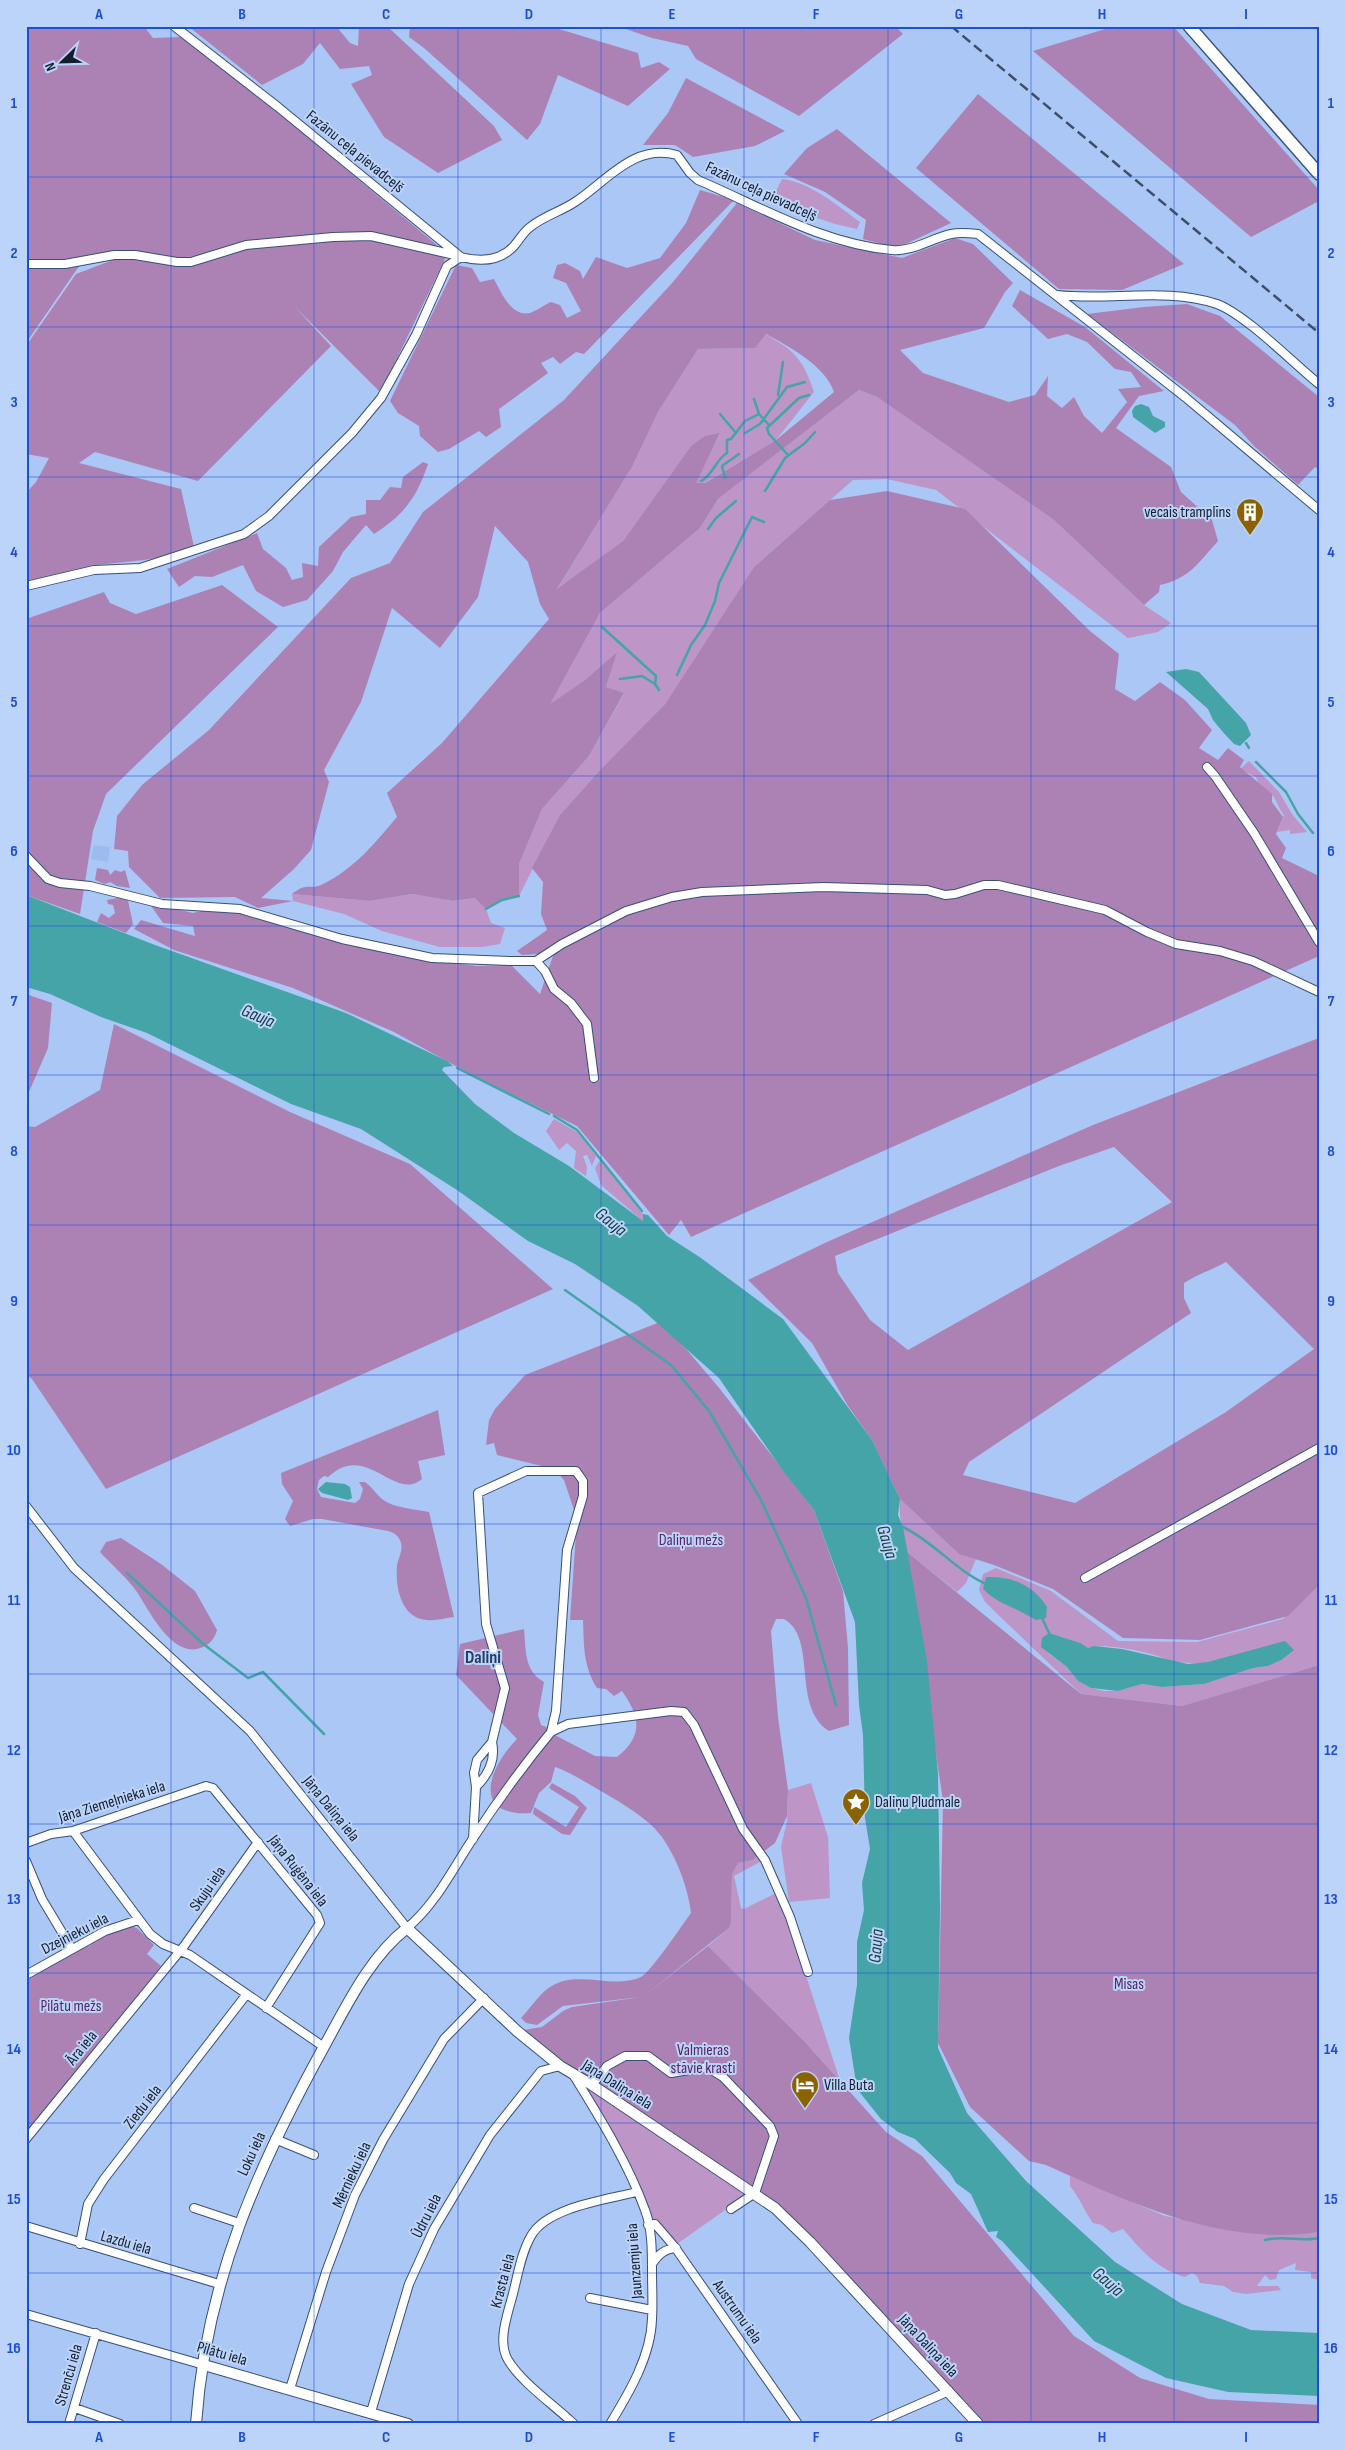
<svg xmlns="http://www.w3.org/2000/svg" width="1345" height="2450" font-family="'Sofia Sans Condensed',sans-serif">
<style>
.built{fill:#9cbcf0}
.green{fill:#bd95c7;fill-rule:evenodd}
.forest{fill:#ac82b5;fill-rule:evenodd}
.water{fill:#45a4a8}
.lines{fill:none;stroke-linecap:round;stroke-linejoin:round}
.stream{stroke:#45a4a8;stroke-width:2.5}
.minor-casing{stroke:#385078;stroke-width:10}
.tertiary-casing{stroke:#385078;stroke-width:12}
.secondary-casing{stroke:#385078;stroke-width:14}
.minor{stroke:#fff;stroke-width:8}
.tertiary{stroke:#fff;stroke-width:10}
.secondary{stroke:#fff;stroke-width:11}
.rail{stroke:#3e4e68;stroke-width:2.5;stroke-dasharray:10 5;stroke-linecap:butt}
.grid{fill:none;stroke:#1d4ed8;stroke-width:1;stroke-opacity:0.55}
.labels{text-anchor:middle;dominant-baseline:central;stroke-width:4;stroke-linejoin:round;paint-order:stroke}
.street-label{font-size:16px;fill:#131e2f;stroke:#bdd4fa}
.poi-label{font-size:16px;fill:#131e2f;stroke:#bdd4fa;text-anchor:start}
.park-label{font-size:16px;fill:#582464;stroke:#bdd4fa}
.water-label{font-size:18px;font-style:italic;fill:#103c3f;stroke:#bdd4fa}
.neighbourhood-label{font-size:18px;font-weight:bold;fill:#273e64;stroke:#bdd4fa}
.neatline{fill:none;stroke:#1d4ed8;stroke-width:2}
.grid-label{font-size:16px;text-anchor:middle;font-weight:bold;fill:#1d4ed8}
</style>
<rect width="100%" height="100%" fill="#abc7f6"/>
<path class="built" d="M94,845L110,847L108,862L91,859Z"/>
<path class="green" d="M782,179C810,182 838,206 860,222L857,229L835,224L770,202V196L775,193Z
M765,334C795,351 803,359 814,392L776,440L704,483H695L720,434L706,436L691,446L623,541L556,591L632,467L658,412L698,349L754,348Z
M859,390L877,397L1054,520L1144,605L1171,623L1158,632L1128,638L936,490L887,479L853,480L754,567L665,704L600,770L560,815L519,896V864L542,809L589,756L624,694L606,687L616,653L585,680L549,705L600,613L700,528L718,499Z
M1249,761L1279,792L1292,814L1307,832L1290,834V830L1277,832L1284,815C1279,809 1277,801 1273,796C1267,788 1259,788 1256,777L1240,769Z
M292,894L370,901L412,894L453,901L476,898L486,909L491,923L505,928L500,944L482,947H440L382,931L344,914L293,901Z
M554,1119L577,1132L596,1156L592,1166L587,1155L583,1156L587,1167L586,1176L574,1168L576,1151L567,1143L559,1150L546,1131Z
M600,1160L643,1214L644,1222L601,1185L595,1168Z
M900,1499L958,1553L976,1559L966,1583L957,1592L906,1551C904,1533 898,1517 900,1499Z
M996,1568L1051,1591L1118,1641L1197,1642L1283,1619L1319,1585V1665L1182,1706L1081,1694L985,1602L979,1590L983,1574ZM1062,1637L1088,1648C1104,1642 1157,1653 1172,1662L1268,1666L1253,1668L1204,1684L1162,1687L1142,1684L1118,1691H1104L1091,1688L1078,1681L1067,1667L1048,1653Z
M811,1783L828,1837L830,1898L789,1902L781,1847L787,1821L788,1790Z
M758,1857L760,1862L734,1876L741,1908L744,1909L776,1893L788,1920L840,2081L804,2041L708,1946L729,1928L731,1923L732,1873L738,1863L753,1860Z
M574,2076L752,2191L674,2246L655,2224L648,2225L624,2165Z
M1070,2176L1165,2216L1276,2235L1319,2232V2280L1311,2278V2272L1295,2270L1296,2263L1279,2270L1276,2279L1270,2280L1265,2275L1257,2286H1278L1281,2290L1246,2294L1233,2292L1224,2286L1200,2283L1197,2276L1192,2273L1185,2277C1157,2269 1142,2251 1123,2229L1112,2233L1102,2225L1093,2223C1084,2211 1080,2198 1070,2186Z"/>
<path class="forest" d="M26,26H144L153,38L181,37L281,115L438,246L371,234H330L242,242L189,259H168L130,251L84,259L26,343Z
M188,26H336L350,43L358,46L359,26H387L494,126L502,140L438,173L384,137L351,84L372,75L369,66L340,69L320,43L303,64L262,85Z
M410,26H549L638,53L641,68L659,62L670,69L628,106L558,75L540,124L527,140L424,48L409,37Z
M617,26H895L903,34L799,116L696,59L688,46L652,38Z
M1115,26H1173L1319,190V201L1251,237L1033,51Z
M686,78L785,131L755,146L693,157L675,145H643L668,113Z
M978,94L1184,264L1122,290L1059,289L916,168Z
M837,129L951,223L897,248L863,239L866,220L825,192L784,174L807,148Z
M700,190L734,200L584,354L576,352L560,364L553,357L541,363L548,373L499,409L501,427L486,437L479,431L449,449L438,452L420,436L419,426L398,413L390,401L456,265L472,268L480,282L494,279C501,292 511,317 530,313C536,311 544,305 551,302L560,305L567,318L581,311L566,283L553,278L557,265L565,263L580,271L583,279L596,257L627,268L660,258L686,223Z
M737,203L815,240L902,258L955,238L973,244L1013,283L1005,292L984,328L900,350L923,373L1009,402L1035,395L1048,376L1047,396L1062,408L1074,397L1084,416L1102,433L1127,402L1118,389L1141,387L1131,372L1115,369L1087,342L1067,334L1048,339L1012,306L1020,290L1085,327L1164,391L1139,396L1116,428L1171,467L1181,492L1212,520L1218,541C1199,562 1189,579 1160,585L1159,592L1144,605L1054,520L877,397L859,390L718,499L700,528L600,613L550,704L585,680L617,652L606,687L624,693L589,756L542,809L519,864V896L502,900L486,909L475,898L453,901L412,894L370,901L292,894C308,881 310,891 323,884C354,869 375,843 397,817L387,793L442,743L549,619L540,604L528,562L495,526L478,597L440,648L392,608L361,702L324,770L329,782L311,850L294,869L261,898L293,901L258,908L235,897L160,898L129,867L128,851L114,849L117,816L142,785L209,730L351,578L390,563L423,512L564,400L673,282ZM766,334C789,347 825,365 834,392L776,440L705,483H696L720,433L705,436L691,446L623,541L557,589L632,467L658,412L698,349L755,348Z
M372,238L443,254L445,259L387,379L379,391L295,307L331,346L198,481L95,452L79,463L181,489L195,551L144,560L96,565L26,585V493L36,482L49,458L26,454V346L76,274L113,260H153L172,264L255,246Z
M1187,304L1220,316L1319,397V470L1315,467L1298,485L1254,446L1235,425L1087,314L1144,307Z
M423,462L428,464C417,497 404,515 374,534L366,525L343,552L333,571L307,600L283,607L256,591L243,565L212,577L195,576L179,587L167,569L257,533L263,549L286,568L292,580L303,577L302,563L318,566L319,547L351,517L366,514V500H380L390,487L401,488L403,477Z
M887,491L965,509L1090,631L1119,654L1115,689L1135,701L1160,682L1185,700L1212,730L1199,748L1218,760L1228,748L1244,760L1240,767L1272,794V802L1283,817L1276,834L1286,848L1282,858L1319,876V956L691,1237L681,1220L669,1235L577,1126L472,1075L394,1032L293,988L174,950L134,929L141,920L195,936L193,926L163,923L149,903L193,913L226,905L313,928L401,956L476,966L511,965L540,994L554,953L522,955L517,951L547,930L541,914L543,882L532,868L560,815L600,770L665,704L754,567L830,500Z
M222,585L278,627L106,794L93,831L80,914L26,895V619L104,592L110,603L136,614Z
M97,868L108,870L110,875L115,870L121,872L125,870L130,888L117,886L110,882L105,884L95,880Z
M127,896L133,924L126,933L97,922L101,913L109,918L115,913L113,905L108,904L107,900Z
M26,994L52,1003L48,1048L26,1099Z
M114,1024L290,1112L410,1164L553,1289L106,1489L32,1379L26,1374V1126L35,1127L100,1090Z
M1319,1038V1585L1288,1616L1200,1640L1123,1638L1053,1589L994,1565L959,1554L900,1499L872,1440L848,1406L812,1343L748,1280L827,1242L1093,1125ZM1114,1147L1172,1202L908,1350L870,1320L838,1273L835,1256L1059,1166ZM1226,1262L1314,1349L1226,1412L1075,1503L963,1475L969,1462L1191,1313L1184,1298V1283C1198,1274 1212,1270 1226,1262Z
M660,1322L687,1350L720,1389L814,1510L843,1591L848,1648L849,1725L829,1731C791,1707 818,1638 784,1619H776L771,1631L778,1717L788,1790L787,1816L775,1843L753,1860L738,1863L732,1874L731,1923L729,1928L644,1996L708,1946L804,2041L886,2132L922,2156L1074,2336L1140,2378L1209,2399L1319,2405V2424H978L775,2208L592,2085L517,2031L542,2027L563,2011L572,2007L641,1997L563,2006L537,2025L526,2023L521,2018C530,2009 539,1994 550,1987C578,1969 612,1990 641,1977C651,1972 682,1925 691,1913C688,1885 672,1843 650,1824C635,1811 617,1800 599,1790C585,1782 570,1772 555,1767L551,1782L539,1793L531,1813C471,1817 488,1768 517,1739L456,1675L460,1644L524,1629C526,1650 524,1671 544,1682L538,1715L541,1725L554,1730L551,1733L595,1756L617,1757C644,1735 640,1717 622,1691L614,1696L606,1689L597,1688C583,1666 584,1645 583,1620H570L577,1519L564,1480L554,1469L497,1455L494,1443L486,1445L489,1420L495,1409L525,1375Z
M438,1410L445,1455L418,1461L422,1479C398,1500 373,1454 341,1468C336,1470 332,1474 328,1477L324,1476L319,1480L317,1489L321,1497L355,1503L360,1499L363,1489L359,1482H365C373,1488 377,1495 382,1499C393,1508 415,1509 429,1512L454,1617C445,1618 436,1621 427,1620C401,1619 395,1586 397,1566C398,1558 403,1552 401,1543C399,1536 395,1533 388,1531L322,1519H313L290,1526L285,1519L293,1501L282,1484L281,1473Z
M121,1538L161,1564L195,1591L217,1630C215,1638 210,1644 203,1647C173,1661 149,1610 137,1592C127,1578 112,1565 100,1552L106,1542Z
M906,1551L1081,1694L1182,1706L1319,1665V2232C1224,2247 1130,2203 1046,2165L1029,2161L970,2107L938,2043L943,1801Z
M552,1783L575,1796L587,1808L570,1835L562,1834L533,1814L534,1807L566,1827L579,1807L549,1788Z
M130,1925L138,1929L154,1945L147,1954L161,1966L26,2135V1981L67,1955L89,1946L108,1932Z"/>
<path class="water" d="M1141,404L1149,407L1153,416L1165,422V427L1155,433L1133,417L1132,411L1135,406Z
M1186,669L1199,672L1246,723L1251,735L1240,746L1234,744L1222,731L1213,720L1208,709L1166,672Z
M26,895L155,945L346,1013L447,1061L453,1066L444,1067L442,1070L475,1104L514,1133L569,1166L643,1221V1214L648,1215L667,1236L701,1258L783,1319L872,1440L900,1499L898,1515L903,1527L927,1661L938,1773L940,1908L938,2048L967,2113L1026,2181L1115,2262L1182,2304L1251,2330L1319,2333V2396L1228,2392L1166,2378L1094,2341L1002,2241L996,2237L998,2231L988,2232L971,2194L956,2183L950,2173L915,2139L898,2132L881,2119L857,2089L849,2038L857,1985V1942L864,1910L862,1883L870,1849L865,1818L863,1735L859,1705L855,1622L814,1510L783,1471L719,1378L638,1306L575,1264L528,1241L457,1190L361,1129L291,1104L147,1033L101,1017L50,994L26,987Z
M326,1482L345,1484L350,1487L352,1498L348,1500L322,1493L318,1489Z
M986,1577C1012,1576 1033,1585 1047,1607L1046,1618L1036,1620C1019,1609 996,1603 983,1589Z
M1049,1633L1080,1643L1088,1648L1094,1646L1122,1649L1188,1664L1208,1662L1285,1641L1294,1650L1281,1660L1268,1666L1253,1668L1204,1684L1162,1687L1142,1684L1118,1691L1091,1688L1078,1681L1067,1667L1041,1647L1042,1638Z"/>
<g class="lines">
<path class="stream" d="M778,395L783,362
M754,399L759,414L769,425
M720,414L736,433
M745,433L760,424L787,387L805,382
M788,455L769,434L767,428L799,398L809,395
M722,466L739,454
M722,466L725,478
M701,481C713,475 716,459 727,453V440L731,439L745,421L759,414
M765,491L785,458L805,443L815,432
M708,529L716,518L736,501
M602,627L656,676L655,684L659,690
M677,675L691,645L705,625L715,601L719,583L752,517L764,522
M620,679L642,676L655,684
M1246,743L1249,748
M1256,762L1286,792L1298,814L1313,833
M486,909L502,900L519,896
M457,1068L549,1114
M554,1116L577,1130L642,1211
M565,1290L671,1365L709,1411L761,1500L806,1598L836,1705
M903,1527C934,1542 955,1570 986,1584
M127,1573L202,1643L248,1678L263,1672L324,1734
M1041,1616L1049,1633
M1265,2240C1283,2235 1301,2242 1319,2238"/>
<g class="minor-casing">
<path id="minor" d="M174,26L278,107L461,257C480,262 500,261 514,246C519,240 523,233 529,228C543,216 560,212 575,202C607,181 634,143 677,155L690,173L698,180C761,207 823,244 892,250C913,252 932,238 951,234C960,232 969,233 978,234L1185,397L1319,510
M26,264H65L114,255H135L177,262H191L246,245L333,237L371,236L459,256
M1057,295C1109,301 1168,287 1217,304C1246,315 1293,363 1319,384
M26,586L94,570L140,568L244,534L269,516L352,433L381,398L416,335L447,266L461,257
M1207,767L1215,776L1254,833L1319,942
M26,856L48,879L60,883L90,886L162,904L240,909L342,939L432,958L510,961H536L562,944L626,911L672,897L702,892L823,887L927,890L945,895L955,894L984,885H998L1105,910L1147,932L1176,944L1220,951L1253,961L1319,992
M536,961L545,971L554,989L571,1003L587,1024L594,1078
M26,1506L74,1568L250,1731L407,1928C435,1905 452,1870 472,1840C496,1803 523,1766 551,1732L568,1724L671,1711L684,1712L694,1725L743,1829L765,1860L790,1917L808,1972
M1085,1578L1319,1448
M492,1742L505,1688L486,1624L478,1493L526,1471H576L583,1481V1496L567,1550L556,1711L551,1732
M73,1831L150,1934L163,1944L190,1955L324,2047
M473,1839L476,1787L474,1773L477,1760L492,1742C496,1760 488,1775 476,1787
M26,1843L51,1834L73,1831L206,1786L213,1788L317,1915L320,1923L266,2008
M26,1861L42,1899L72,1949
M26,1975L105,1931L138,1920
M574,2076C600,2118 628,2163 645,2210C652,2228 652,2251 652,2270C652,2286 653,2303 652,2319C651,2356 629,2393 610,2424
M592,2085L607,2066L625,2056H648L671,2073L707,2067L723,2077L770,2126L774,2136L755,2193L731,2209
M26,2139L184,1946L258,1842
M275,2139L314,2155
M194,2208L239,2223
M648,2225L655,2224L674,2246L798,2424
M26,2226L219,2284
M80,2244L88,2204L104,2179L246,1995
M652,2264C658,2255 664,2249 676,2248
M590,2298L652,2310
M26,2314L204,2365
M290,2389L326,2272L355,2195L383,2140L444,2039L484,1998
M75,2408L120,2424
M371,2412L409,2284L434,2229L490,2135L541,2071L560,2066
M69,2424L96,2333
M574,2424C554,2405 522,2383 508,2360C498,2343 506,2319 511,2301C517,2281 520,2255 531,2236C547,2207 606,2200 637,2192
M874,2424L949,2391"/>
</g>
<g class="tertiary-casing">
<path id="tertiary" d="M204,2365L408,2424
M196,2424C206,2281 258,2166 326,2043C348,2003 370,1957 407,1928L517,2031L560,2066L592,2085L775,2208L810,2242L978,2424"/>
</g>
<g class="secondary-casing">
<path id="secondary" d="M1189,26L1319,174"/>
</g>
<use href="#minor" class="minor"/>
<use href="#tertiary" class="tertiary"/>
<use href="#secondary" class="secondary"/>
<path class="rail" d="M951,26L1319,333"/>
</g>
<path class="grid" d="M171,26V2424M314,26V2424M458,26V2424M601,26V2424M744,26V2424M888,26V2424M1031,26V2424M1174,26V2424M26,177H1319M26,327H1319M26,477H1319M26,626H1319M26,776H1319M26,926H1319M26,1075H1319M26,1225H1319M26,1375H1319M26,1524H1319M26,1674H1319M26,1824H1319M26,1973H1319M26,2123H1319M26,2273H1319"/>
<defs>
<g id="building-pin" transform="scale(1.4375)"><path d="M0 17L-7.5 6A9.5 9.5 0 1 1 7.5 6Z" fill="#8a6202" stroke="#bdd4fa"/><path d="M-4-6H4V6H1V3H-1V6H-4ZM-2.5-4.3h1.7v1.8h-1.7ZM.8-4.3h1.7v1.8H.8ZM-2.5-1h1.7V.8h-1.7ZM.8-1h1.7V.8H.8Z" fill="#fff"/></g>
<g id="sight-pin" transform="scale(1.4375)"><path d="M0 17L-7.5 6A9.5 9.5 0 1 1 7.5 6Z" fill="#8a6202" stroke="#bdd4fa"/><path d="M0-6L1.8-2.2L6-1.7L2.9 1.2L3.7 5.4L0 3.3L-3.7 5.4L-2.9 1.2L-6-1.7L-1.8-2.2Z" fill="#fff"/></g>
<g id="hotel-pin" transform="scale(1.4375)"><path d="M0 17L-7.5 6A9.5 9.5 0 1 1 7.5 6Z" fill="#8a6202" stroke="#bdd4fa"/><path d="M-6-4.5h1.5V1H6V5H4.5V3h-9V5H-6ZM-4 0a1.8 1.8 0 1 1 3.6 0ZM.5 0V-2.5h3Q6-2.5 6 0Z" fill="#fff"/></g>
</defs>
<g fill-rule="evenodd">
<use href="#building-pin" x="1250" y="512"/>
<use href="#sight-pin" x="856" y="1802"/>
<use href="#hotel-pin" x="805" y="2085"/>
</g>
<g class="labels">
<g class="street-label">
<text transform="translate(355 152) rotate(39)">Fazānu ceļa pievadceļš</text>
<text transform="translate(761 192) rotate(25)">Fazānu ceļa pievadceļš</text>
<text transform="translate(112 1802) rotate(-17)">Jāņa Ziemeļnieka iela</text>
<text transform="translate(331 1809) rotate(51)">Jāņa Daliņa iela</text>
<text transform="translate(298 1871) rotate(52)">Jāņa Ruģēna iela</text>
<text transform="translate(208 1889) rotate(-55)">Skuju iela</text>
<text transform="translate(75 1934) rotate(-27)">Dzejnieku iela</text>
<text transform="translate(82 2048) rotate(-51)">Āra iela</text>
<text transform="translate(617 2085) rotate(32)">Jāņa Daliņa iela</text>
<text transform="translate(143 2107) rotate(-52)">Ziedu iela</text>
<text transform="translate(252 2154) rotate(-65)">Loku iela</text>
<text transform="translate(352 2175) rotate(-65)">Mērnieku iela</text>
<text transform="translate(427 2216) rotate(-63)">Ūdru iela</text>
<text transform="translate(126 2243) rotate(16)">Lazdu iela</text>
<text transform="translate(635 2261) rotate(-94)">Jaunzemju iela</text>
<text transform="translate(503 2281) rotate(-75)">Krasta iela</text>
<text transform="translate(737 2312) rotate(55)">Austrumu iela</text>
<text transform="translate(928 2346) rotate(47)">Jāņa Daliņa iela</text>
<text transform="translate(222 2354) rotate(16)">Pilātu iela</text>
<text transform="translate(69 2375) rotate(-74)">Strenču iela</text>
</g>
<g class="poi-label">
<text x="1231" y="512" text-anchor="end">vecais tramplīns</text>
<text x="875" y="1802">Daliņu Pludmale</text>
<text x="824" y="2085">Villa Buta</text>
</g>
<g class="park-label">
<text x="691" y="1540">Daliņu mežs</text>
<text x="1129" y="1984">Misas</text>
<text x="71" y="2006">Pilātu mežs</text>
<text x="703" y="2050">Valmieras<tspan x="703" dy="18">stāvie krasti</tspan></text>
</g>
<g class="water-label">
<text transform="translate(258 1016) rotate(23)">Gauja</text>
<text transform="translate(611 1222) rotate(39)">Gauja</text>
<text transform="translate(887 1542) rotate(74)">Gauja</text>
<text transform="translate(876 1946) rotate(-86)">Gauja</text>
<text transform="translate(1108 2282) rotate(41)">Gauja</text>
</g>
<g class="neighbourhood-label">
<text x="483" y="1657">Daliņi</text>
</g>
</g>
<rect width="1345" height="2450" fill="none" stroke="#bdd4fa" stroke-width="55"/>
<g transform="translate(62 62) rotate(247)" stroke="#bdd4fa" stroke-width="4" paint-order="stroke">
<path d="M0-4L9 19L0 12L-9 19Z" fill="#131e2f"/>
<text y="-8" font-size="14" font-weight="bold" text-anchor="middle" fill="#131e2f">N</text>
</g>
<rect x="28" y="28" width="1290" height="2394" class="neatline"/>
<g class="grid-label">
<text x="99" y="19">A</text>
<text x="242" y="19">B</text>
<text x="386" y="19">C</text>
<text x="529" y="19">D</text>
<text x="672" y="19">E</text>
<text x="816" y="19">F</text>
<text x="959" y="19">G</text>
<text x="1102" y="19">H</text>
<text x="1246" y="19">I</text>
<text x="14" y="108">1</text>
<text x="1331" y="108">1</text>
<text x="14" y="258">2</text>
<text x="1331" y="258">2</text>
<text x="14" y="407">3</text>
<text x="1331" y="407">3</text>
<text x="14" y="557">4</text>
<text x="1331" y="557">4</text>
<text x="14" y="707">5</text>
<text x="1331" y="707">5</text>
<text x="14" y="856">6</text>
<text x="1331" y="856">6</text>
<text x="14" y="1006">7</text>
<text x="1331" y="1006">7</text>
<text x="14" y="1156">8</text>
<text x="1331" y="1156">8</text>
<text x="14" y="1306">9</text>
<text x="1331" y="1306">9</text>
<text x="14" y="1455">10</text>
<text x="1331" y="1455">10</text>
<text x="14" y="1605">11</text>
<text x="1331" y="1605">11</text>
<text x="14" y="1755">12</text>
<text x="1331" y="1755">12</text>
<text x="14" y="1904">13</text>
<text x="1331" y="1904">13</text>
<text x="14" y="2054">14</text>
<text x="1331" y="2054">14</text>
<text x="14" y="2204">15</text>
<text x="1331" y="2204">15</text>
<text x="14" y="2353">16</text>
<text x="1331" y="2353">16</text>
<text x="99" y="2442">A</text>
<text x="242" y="2442">B</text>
<text x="386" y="2442">C</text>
<text x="529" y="2442">D</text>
<text x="672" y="2442">E</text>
<text x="816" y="2442">F</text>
<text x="959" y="2442">G</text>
<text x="1102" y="2442">H</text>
<text x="1246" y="2442">I</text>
</g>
</svg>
